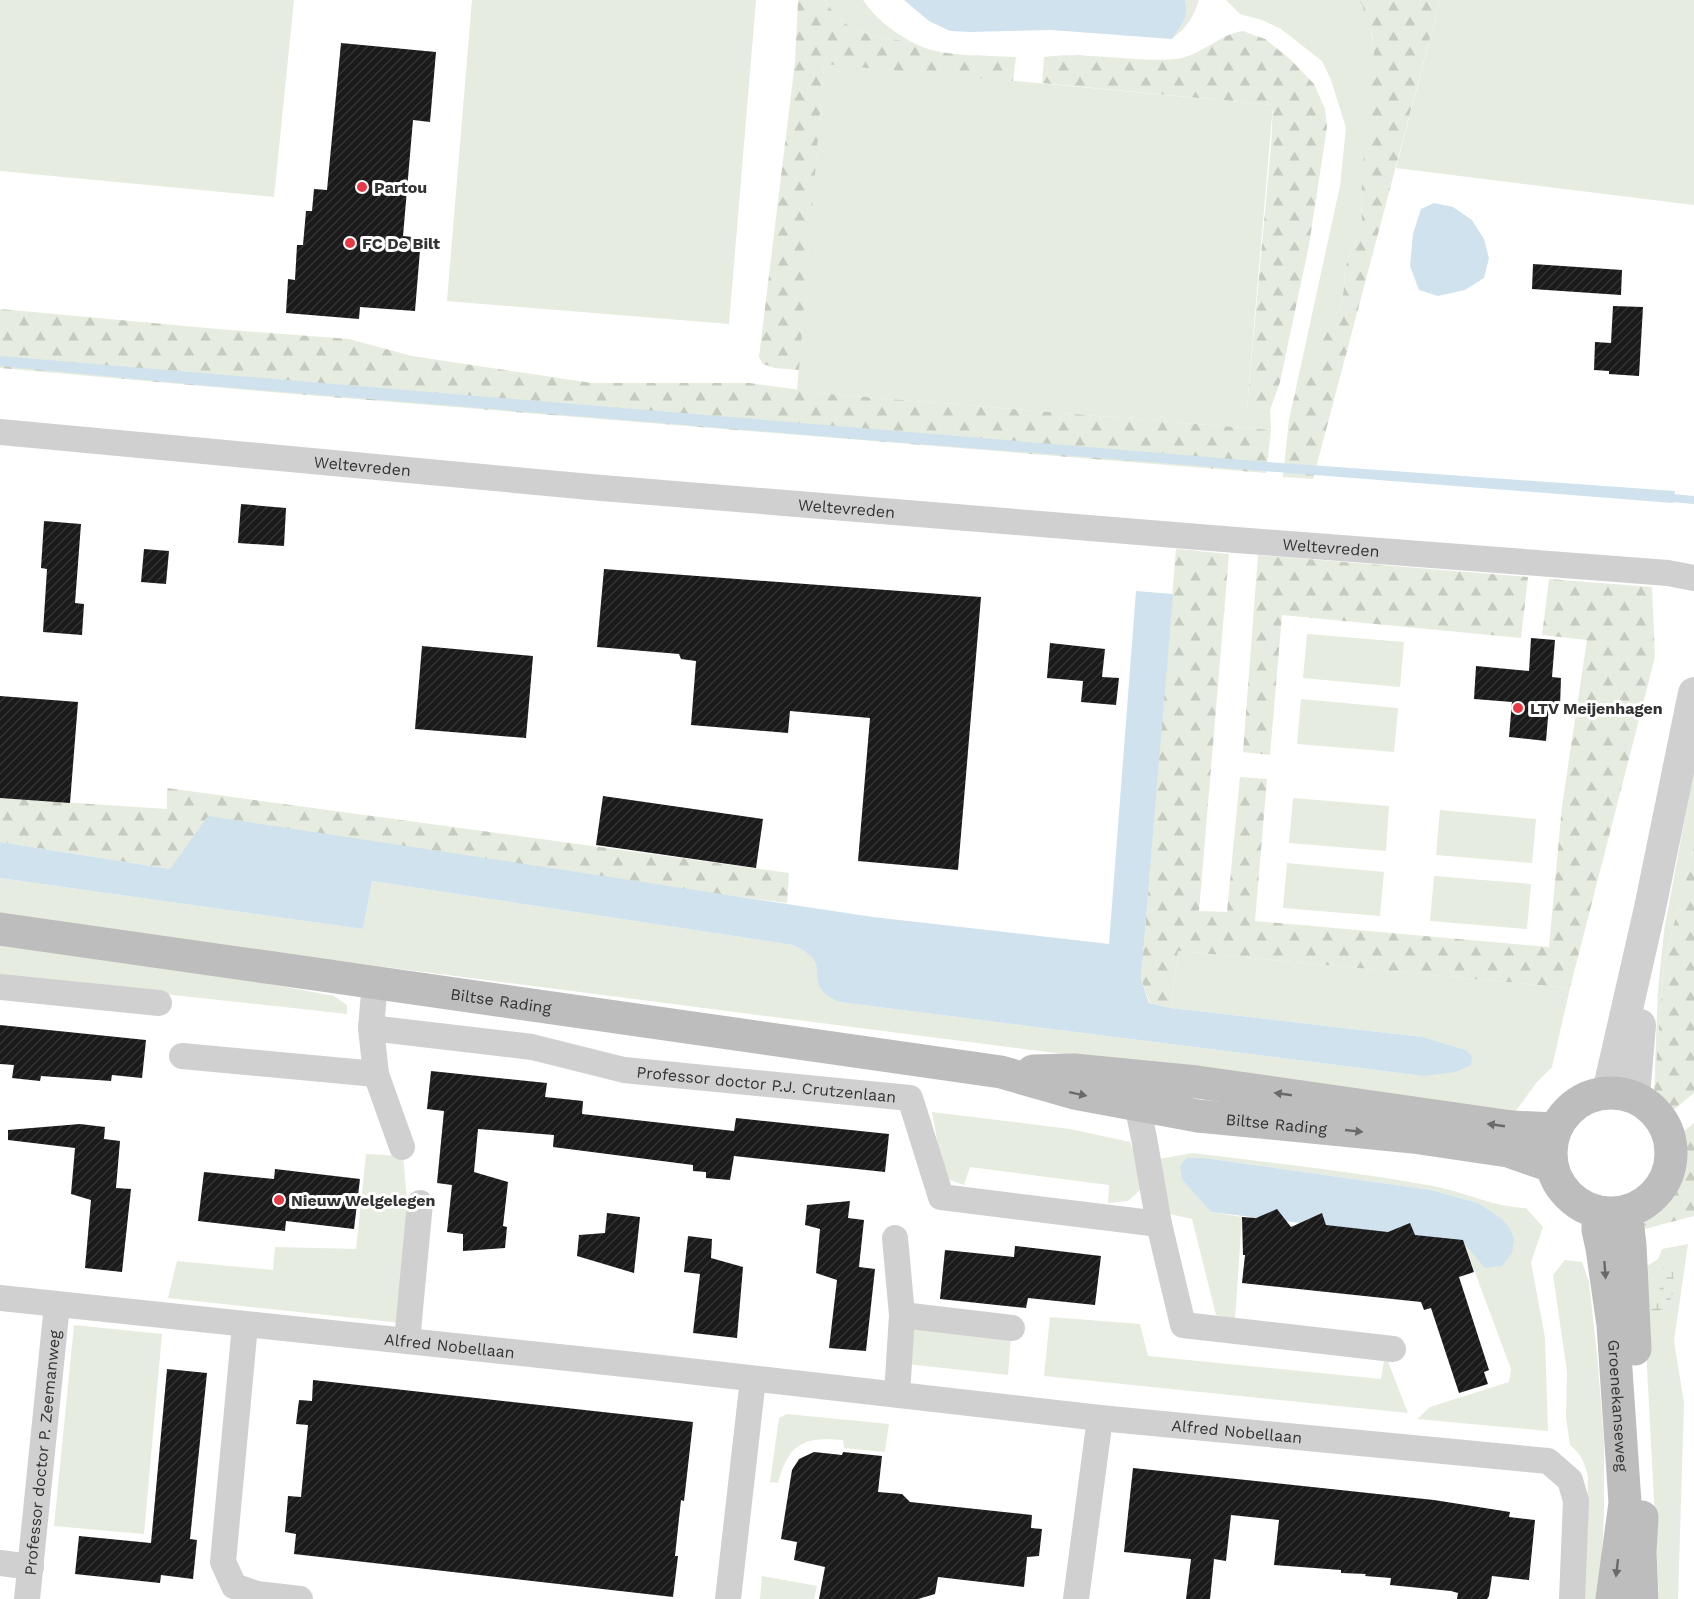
<svg xmlns="http://www.w3.org/2000/svg" width="1694" height="1599" font-family="'Work Sans',sans-serif">
<style>
.green{fill:#e6ecdf}
.forest{fill:url(#forest-firs)}
.wetland{fill:url(#wetland-marsh)}
.water{fill:#cfe2ee}
.lines{fill:none;stroke-linecap:round;stroke-linejoin:round}
.stream{stroke:#cfe2ee;stroke-width:8}
.building{fill:url(#building-hatch)}
.minor{stroke:#d0d0d0;stroke-width:26}
.tertiary{stroke:#d0d0d0;stroke-width:32}
.secondary{stroke:#bdbdbd;stroke-width:33}
.oneway{fill:#6a6a6a}
.poi-dot{fill:#e63946;stroke:#fff;stroke-width:2}
.labels{text-anchor:middle;dominant-baseline:central;stroke-width:6;stroke-linejoin:round;paint-order:stroke}
.poi-label{font-size:16px;font-weight:bold;fill:#333;stroke:#fff;text-anchor:start}
.street-label{font-size:16px;fill:#333;stroke:#fff}
</style>
<defs>
<pattern id="forest-firs" width="22" height="20" patternUnits="userSpaceOnUse" patternTransform="scale(1.5)"><rect width="22" height="20" fill="#e6ecdf"/><path d="M5 1l3.5 6h-7zM16 11l3.5 6h-7z" fill="#c6cbc0"/></pattern>
<pattern id="wetland-marsh" width="20" height="14" patternUnits="userSpaceOnUse" patternTransform="scale(1.5)"><rect width="20" height="14" fill="#e6ecdf"/><path d="M1 5h8M5 5V1M11 12h8M15 12V8" fill="none" stroke="#c6cbc0"/></pattern>
<pattern id="building-hatch" width="6" height="6" patternUnits="userSpaceOnUse" patternTransform="scale(1.5)"><rect width="6" height="6" fill="#1a1a1a"/><path d="M-1 1l2-2M0 6l6-6M5 7l2-2" fill="none" stroke="#333"/></pattern>
</defs>
<rect width="100%" height="100%" fill="#fff"/>
<path class="green" d="M0,0H294L274,197L0,171Z
M472,0H756L729,324L447,301Z
M825,0H863C876,19 892,31 912,42C874,36 846,36 825,0Z
M1185,0H1199C1193,18 1187,27 1172,39L1186,5Z
M1226,0H1358C1370,15 1373,37 1374,56L1361,200L1362,223L1345,268L1344,288L1341,305L1294,397L1340,186L1346,128L1331,80L1322,61L1281,29L1262,20L1240,14Z
M1440,0H1694V205L1396,168Z
M824,63L1273,105L1247,407L1270,410L1271,430L829,394L797,390Z
M1307,634L1404,642L1400,687L1303,678Z
M1301,699L1398,708L1394,752L1297,744Z
M1694,769V847L1664,963L1654,1093L1658,990L1664,931Z
M1293,798L1389,806L1386,851L1289,843Z
M1440,810L1536,819L1532,863L1436,855Z
M1287,863L1384,872L1380,916L1283,908Z
M1434,876L1531,884L1527,929L1430,921Z
M0,878L363,929L372,881L793,945C817,955 816,963 821,987L839,1002L1423,1076L1466,1050L1423,1037L1171,1008L1178,951L1570,988L1552,1067L1537,1082L1515,1112L252,950L0,913Z
M0,944L259,982L334,996L347,1005V1014L164,994L0,981Z
M932,1112L1070,1129L1130,1142L1137,1160L1140,1190L1128,1201L1108,1203L1109,1185L970,1167L964,1185L944,1178Z
M1192,1153C1272,1163 1353,1171 1433,1186C1465,1192 1493,1207 1526,1208L1543,1227L1531,1262L1545,1338L1548,1431L1417,1419L1430,1407L1509,1382L1511,1369L1464,1243L1510,1228L1501,1218L1478,1203L1431,1190L1205,1158H1187L1182,1180L1211,1212L1242,1217L1235,1319L1216,1315L1192,1219L1170,1214L1159,1159Z
M366,1154L403,1156L408,1210L401,1323L168,1298L177,1261L273,1270L275,1247L356,1249Z
M1688,1244L1674,1341L1684,1403L1678,1599H1659L1642,1269L1658,1259L1662,1249Z
M1565,1260L1582,1262L1589,1282L1597,1354L1604,1442V1512L1600,1599H1584L1588,1477C1585,1463 1581,1454 1570,1445L1566,1418L1567,1372L1553,1275Z
M1050,1317L1140,1324L1148,1356L1381,1379L1385,1354L1408,1413L1044,1376Z
M928,1322L1011,1335L1008,1375L907,1364L911,1330Z
M74,1325L162,1334L144,1534L54,1526Z
M787,1414L889,1424L885,1452L844,1448L843,1440C803,1437 789,1443 778,1483L770,1482L779,1418Z
M762,1576L817,1586L814,1599H760Z"/>
<path class="forest" d="M798,0H825C846,36 874,36 912,42C940,58 984,55 1016,57L1013,81L824,64L799,370L775,368L763,364L759,357L795,62Z
M1358,0H1440L1313,479L1283,477L1289,419L1294,397L1341,305L1344,288L1345,268L1362,223L1361,200L1366,124L1374,56L1372,33L1362,5Z
M1243,31L1265,39L1290,59L1314,84L1325,109L1327,127L1309,245L1280,382L1270,410L1247,408L1271,146L1273,105L1042,83L1044,57C1087,51 1131,63 1175,59C1200,57 1219,34 1243,31Z
M0,309L218,329L349,339L412,356L592,383H750L829,394L1271,430L1266,473L294,394L0,368Z
M1176,549L1229,554L1199,911L1227,912L1240,777L1267,779L1255,921L1549,947L1562,806L1587,640L1542,635L1549,579L1652,587L1655,657L1570,988L1178,951L1171,1008L1150,1003L1141,979Z
M1258,555L1528,577L1521,638L1282,615L1270,755L1243,752Z
M167,788L789,873L787,903L690,890L170,869L0,842V798L167,809Z
M1694,847V1093L1665,1117L1654,1093L1664,963Z
M1694,1123V1216L1641,1230L1651,1210L1667,1199L1681,1168L1678,1136Z"/>
<path class="wetland" d="M1668,1262L1672,1264C1676,1286 1676,1307 1651,1314L1648,1310L1649,1303L1658,1297L1661,1282L1660,1271Z"/>
<path class="water" d="M904,0H1185C1189,19 1181,24 1172,39L1051,30L970,32L950,31L929,21Z
M1434,203L1453,207L1472,220L1484,239L1489,258L1484,278L1465,290L1438,296L1419,290L1410,266L1413,234L1421,209Z
M0,356L1268,462L1675,491L1673,503L855,439L199,385L0,366Z
M1136,591L1173,594L1141,979L1149,1003L1171,1008L1423,1037L1466,1050L1472,1057L1471,1065L1456,1072L1423,1076L839,1002C835,1000 830,997 826,994C807,978 832,962 793,945L372,881L363,929L0,878V842L170,869L208,816L873,917L1109,944Z
M1187,1158H1205L1431,1190L1478,1203L1501,1218L1510,1228L1514,1240L1512,1253L1502,1266L1485,1268L1462,1241L1414,1235L1409,1224L1389,1232L1326,1226L1323,1216L1300,1223L1211,1212L1182,1180L1180,1166Z"/>
<g class="lines">
<path class="stream" d="M1663,497L1693,500"/>
</g>
<path class="building" d="M341,43L436,52L430,122L413,120L403,236L421,238L415,311L360,307L359,319L286,313L288,279L295,280L297,245H303L306,211H312L314,189L327,190Z
M1533,264L1622,270L1621,295L1532,289Z
M1613,306L1643,307L1639,376L1609,374V371L1594,370L1595,342L1611,343Z
M241,504L286,508L284,546L238,543Z
M44,521L81,524L75,603L84,604L82,635L43,632L47,569L41,568Z
M144,549L169,551L166,584L141,582Z
M604,569L981,597L958,870L858,861L870,718L790,711L788,733L691,725L696,661L681,659L679,654L597,647Z
M1531,638L1555,640L1552,677L1561,678L1560,707L1549,706L1546,741L1509,737L1512,702L1474,699L1476,666L1529,671Z
M1050,643L1105,649L1102,677L1119,678L1116,705L1081,702L1083,681L1047,678Z
M422,646L533,656L526,738L415,729Z
M0,696L78,702L70,803L0,798Z
M603,796L763,819L756,868L596,845Z
M0,1025L146,1040L142,1078L112,1075L111,1081L41,1076L40,1081L12,1078L14,1065L0,1064Z
M431,1071L547,1083L545,1097L583,1101L582,1114L734,1131L736,1118L889,1134L885,1172L734,1156L730,1180L706,1178V1172L693,1171V1165L553,1147L554,1135L478,1129L474,1172L508,1182L503,1226L507,1227L505,1248L463,1251V1234L447,1232L452,1185L437,1183L444,1111L427,1109Z
M80,1124L105,1127L104,1139L120,1141L116,1188L131,1189L122,1272L85,1268L91,1200L71,1194L75,1148L8,1140V1130Z
M275,1169L360,1179L354,1229L286,1221L285,1231L198,1221L204,1172L274,1179Z
M850,1201L848,1218L864,1220L859,1267L875,1269L866,1351L829,1348L837,1280L816,1273L820,1229L805,1225L807,1205Z
M1277,1209L1291,1227L1322,1213L1326,1225L1388,1232L1410,1223L1415,1235L1463,1240L1474,1272L1459,1277L1489,1370L1484,1372L1488,1384L1459,1393L1431,1308L1424,1310L1421,1302L1242,1283L1245,1255H1243L1242,1217L1256,1218Z
M607,1213L640,1217L634,1273L577,1256L579,1235L605,1233Z
M688,1236L712,1239L711,1258L743,1267L737,1338L693,1333L700,1274L684,1272Z
M1015,1246L1101,1256L1095,1305L1028,1298L1026,1308L940,1299L945,1250L1014,1257Z
M167,1369L207,1373L190,1539L197,1540L193,1579L161,1575L160,1583L75,1574L79,1536L151,1543Z
M313,1380L693,1422L684,1501L681,1500L675,1556H678L673,1597L294,1554L296,1534L285,1532L288,1496L301,1497L308,1425L296,1424L299,1400L312,1401Z
M814,1452L842,1455L843,1452L882,1456L878,1492L902,1494L910,1502L1032,1515L1031,1528L1042,1529L1039,1556L1027,1557L1024,1587L938,1577L935,1594L918,1599H819L825,1567L794,1560L797,1542L781,1539L792,1470L799,1459Z
M1133,1468L1434,1500L1510,1512L1509,1517L1535,1520L1529,1580L1492,1576L1489,1596L1487,1599H1457L1458,1593L1451,1591L1390,1585L1391,1578L1365,1576L1366,1574L1341,1573V1570L1274,1565L1279,1520L1231,1515L1226,1561L1214,1559L1210,1599H1186L1191,1559L1124,1552Z"/>
<g class="lines">
<g class="minor">
<path id="s1" d="M0,432L590,487L1236,540L1668,573L1694,578"/>
<path d="M375,982L371,1028L376,1074L402,1147"/>
<path d="M0,987L159,1003"/>
<path id="s2" d="M371,1028L532,1047L624,1070L910,1098L941,1197L1159,1224L1144,1138L1137,1104L1135,1088"/>
<path d="M182,1056L376,1074"/>
<path d="M1159,1224L1183,1325L1393,1349"/>
<path d="M895,1238L902,1315L897,1394"/>
<path id="s3" d="M0,1298L653,1367L1100,1418L1548,1461L1570,1480L1576,1501L1572,1599"/>
<path d="M902,1315L1012,1328"/>
<path d="M245,1325L223,1562L234,1586L257,1594L300,1599"/>
<path d="M407,1341L420,1203"/>
<path d="M0,1563L31,1567"/>
<path id="s4" d="M27,1599L57,1305"/>
<path d="M728,1599L753,1379"/>
<path d="M1076,1599L1100,1418"/>
</g>
<path class="tertiary" d="M1608,1092L1650,908L1694,693
M1634,1096L1640,1025"/>
<g class="secondary">
<path id="s5" d="M0,929L1001,1072L1074,1093L1198,1116L1413,1137L1508,1151L1551,1166"/>
<path d="M1033,1071L1074,1070L1197,1082L1512,1127L1555,1129"/>
<circle cx="1611" cy="1153" r="60"/>
<path id="s6" d="M1598,1212V1230L1602,1248L1613,1325L1625,1503L1612,1599"/>
<path d="M1626,1212L1630,1245L1635,1349"/>
<path d="M1642,1517L1640,1552L1642,1599"/>
</g>
</g>
<defs><path id="oneway-solid" d="M-6-.8H1V-3.2L6.5 0L1 3.2V.8H-6Z" transform="scale(1.5)"/></defs>
<g class="oneway">
<use href="#oneway-solid" transform="translate(1078 1094) rotate(12)"/>
<use href="#oneway-solid" transform="translate(1283 1094) rotate(-172)"/>
<use href="#oneway-solid" transform="translate(1496 1125) rotate(-172)"/>
<use href="#oneway-solid" transform="translate(1354 1131) rotate(6)"/>
<use href="#oneway-solid" transform="translate(1605 1270) rotate(86)"/>
<use href="#oneway-solid" transform="translate(1617 1568) rotate(97)"/>
</g>
<g class="poi-dot">
<circle cx="362" cy="187" r="6"/>
<circle cx="350" cy="243" r="6"/>
<circle cx="1518" cy="708" r="6"/>
<circle cx="279" cy="1200" r="6"/>
</g>
<g class="labels">
<g class="poi-label">
<text x="374" y="187">Partou</text>
<text x="362" y="243">FC De Bilt</text>
<text x="1530" y="708">LTV Meijenhagen</text>
<text x="291" y="1200">Nieuw Welgelegen</text>
</g>
<g class="street-label">
<text stroke="none"><textPath href="#s1" startOffset="364">Weltevreden</textPath></text>
<text stroke="none"><textPath href="#s1" startOffset="850">Weltevreden</textPath></text>
<text stroke="none"><textPath href="#s1" startOffset="1336">Weltevreden</textPath></text>
<text stroke="none"><textPath href="#s5" startOffset="506">Biltse Rading</textPath></text>
<text stroke="none"><textPath href="#s2" startOffset="400">Professor doctor P.J. Crutzenlaan</textPath></text>
<text stroke="none"><textPath href="#s5" startOffset="1292">Biltse Rading</textPath></text>
<text stroke="none"><textPath href="#s3" startOffset="452">Alfred Nobellaan</textPath></text>
<text stroke="none"><textPath href="#s6" startOffset="195">Groenekanseweg</textPath></text>
<text stroke="none"><textPath href="#s3" startOffset="1244">Alfred Nobellaan</textPath></text>
<text stroke="none"><textPath href="#s4" startOffset="147">Professor doctor P. Zeemanweg</textPath></text>
</g>
</g>
</svg>
